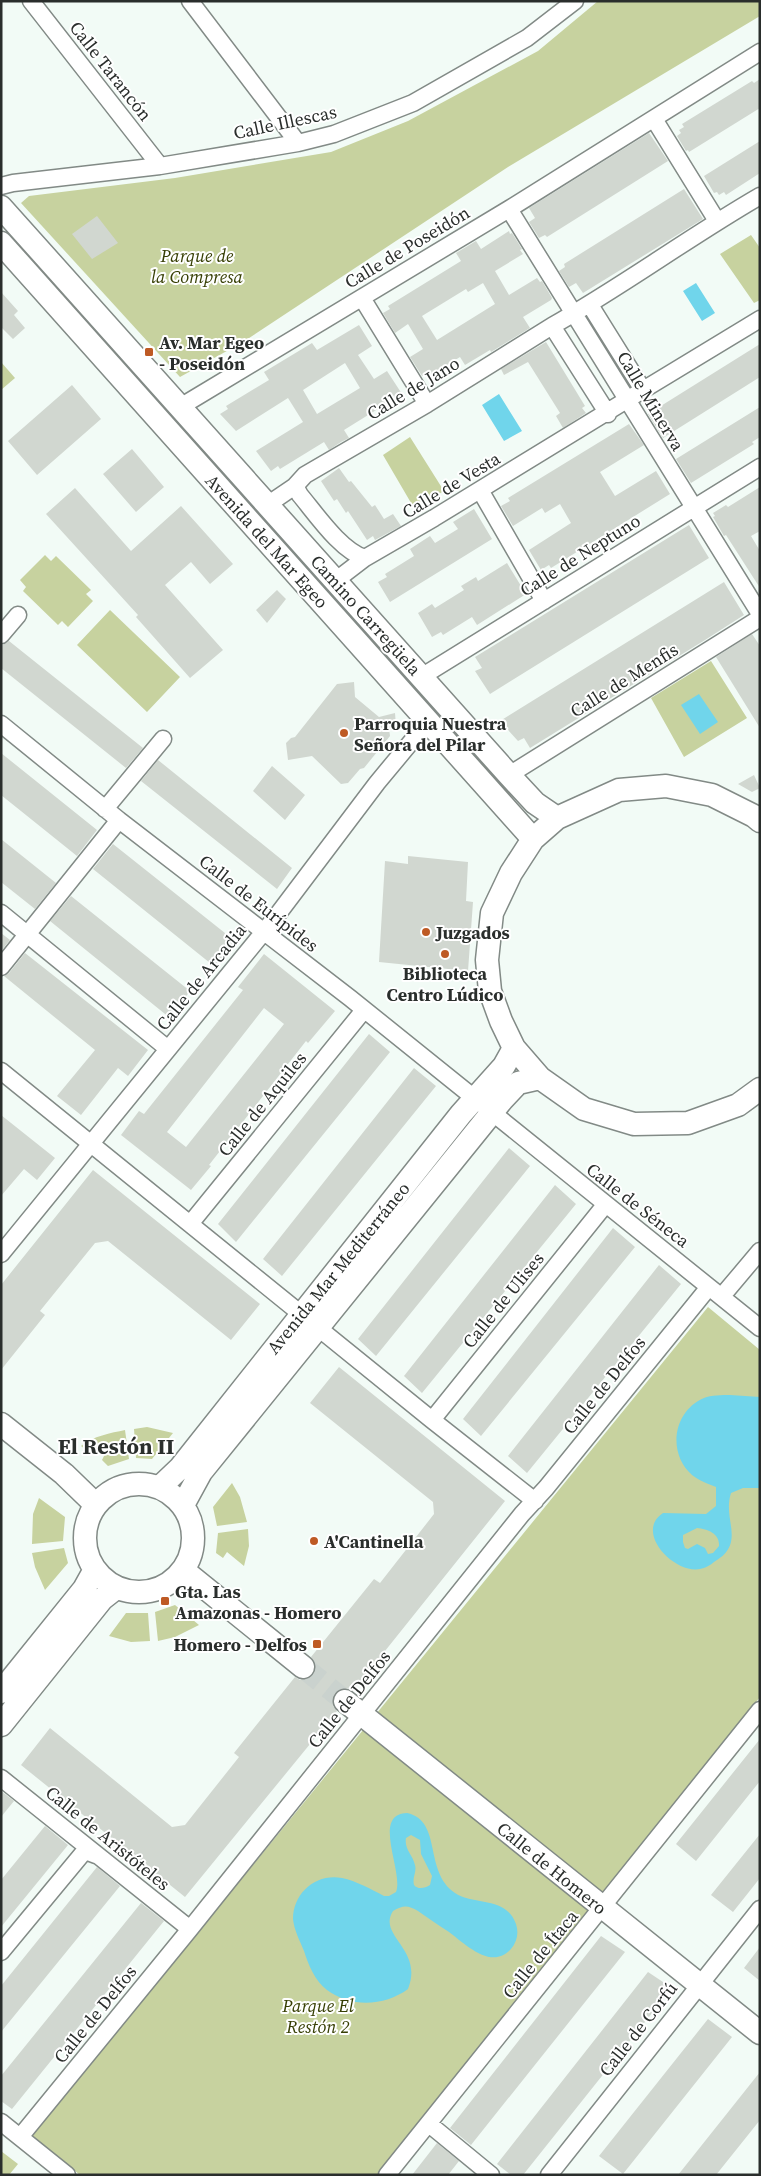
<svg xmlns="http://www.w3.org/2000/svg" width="761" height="2176" font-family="'Source Serif 4',serif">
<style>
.green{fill:#c7d29f}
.water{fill:#70d5eb;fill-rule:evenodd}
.building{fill:#d1d7d0;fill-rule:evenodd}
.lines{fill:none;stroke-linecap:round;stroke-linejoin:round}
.secondary-tunnel{stroke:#cad2ce;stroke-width:22;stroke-dasharray:22 11;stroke-linecap:butt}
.street-casing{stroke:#828a86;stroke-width:19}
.secondary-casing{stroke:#828a86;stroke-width:25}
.street{stroke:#fff;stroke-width:16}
.secondary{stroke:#fff;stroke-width:22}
.poi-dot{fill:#be5a24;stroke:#fff;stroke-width:2}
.labels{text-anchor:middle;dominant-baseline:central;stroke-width:4;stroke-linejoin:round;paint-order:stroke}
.street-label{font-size:18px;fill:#2a2e2c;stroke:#fff}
.park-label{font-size:18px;font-style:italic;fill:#373f04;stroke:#fff}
.poi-label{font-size:18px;font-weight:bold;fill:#2a2e2c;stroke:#fff;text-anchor:start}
.district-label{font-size:22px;font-weight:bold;fill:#2a2e2c;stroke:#fff}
</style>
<rect width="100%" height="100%" fill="#f2fbf6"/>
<path class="green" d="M598,1H760V16L508,167L243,342L180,377L21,203L29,196L175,178L331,152L408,121L538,51Z
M751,235L760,248V300L754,303L720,254Z
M1,362L15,378L1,390Z
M410,437L444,491L414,508L383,455Z
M45,555L51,561L56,556L91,590L86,594L93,601L68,627L62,621L58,625L23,591L26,587L20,580Z
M110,610L180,677L147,712L77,645Z
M711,661L747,718L684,757L651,698Z
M708,1307L760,1350V1697L377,2175H80L32,2136Z
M147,1427L173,1433L152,1459L136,1458L134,1429Z
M125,1430L129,1459L108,1466L102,1460L105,1454L95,1447L90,1453L81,1446C93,1436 111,1433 125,1430Z
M232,1483L240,1497L247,1522L217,1526L213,1507Z
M39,1498L65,1517L63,1541L32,1544L33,1514Z
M248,1529L249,1546L244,1566L227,1552L223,1558L216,1553L218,1533Z
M64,1548L68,1563L45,1590L35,1567L32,1553Z
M175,1605L199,1625L175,1637L158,1641L155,1612Z
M126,1613H148L150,1641L131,1642L109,1636Z
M1,2151L18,2164L9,2175H1Z"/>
<path class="water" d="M696,283L715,313L702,321L683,291Z
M499,394L522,431L504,441L482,405Z
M699,694L718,722L700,734L681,705Z
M730,1395L760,1397V1488H743L731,1493C722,1520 747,1543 714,1562C711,1565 705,1568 700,1569C674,1574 634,1532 663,1513L706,1514L716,1506V1487C708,1484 698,1480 692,1475C667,1453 673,1411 704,1398C711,1395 722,1395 730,1395ZM697,1528C708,1529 720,1534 719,1546L713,1553L708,1554L705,1548L697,1544L688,1549L685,1548L683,1542V1535Z
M407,1813C443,1821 423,1871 455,1893C475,1906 506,1896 516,1924C519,1933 517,1942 511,1949C492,1971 465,1944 449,1932C438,1925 428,1918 418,1911C408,1905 403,1905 393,1911C377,1936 424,1949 408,1989C385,2006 351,2008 327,1990C315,1981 308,1964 304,1951C300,1941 294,1930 293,1919C293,1893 316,1873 342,1878C356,1881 371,1889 384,1896H389L396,1892C404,1872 371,1814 407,1813ZM411,1835L420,1840L421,1854L432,1876L430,1885C425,1888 418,1890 414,1885C412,1877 417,1872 415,1865C413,1855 404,1849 406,1838Z"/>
<path class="building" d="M760,79V108L689,152L688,150L686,151L677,136L681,133L679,130L684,127L682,124L752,81L754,83Z
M649,133L668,161L547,237L545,235L539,238L529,222L535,218L529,208Z
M760,141V173L726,195L724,192L719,195L717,192L714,193L704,176Z
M684,189L703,219L583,293L576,283L569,287L559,271L565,267L564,264Z
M97,216L118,243L92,259L72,234Z
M509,231L510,234L512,233L522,249L520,250L523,254L495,271L509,295L537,278L540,282L542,281L552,298L551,300L523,317L530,328L491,352L490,350L465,365L460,357L431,375L429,372L422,376L410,357L423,349L408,324L395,333L383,313L390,309L388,306L461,261L456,253L476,241L481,249ZM483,283L495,304L437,340L422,316L466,289L468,292Z
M1,292L18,311L14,315L25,328L13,339L1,327Z
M359,325L372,346L358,355L374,379L387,371L402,394L344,430L349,438L341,442L329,450L324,442L280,469L278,466L271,471L256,451L303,422L288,398L236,431L220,414L228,409L226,406L269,380L264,372L312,343L317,350ZM345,363L360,388L317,414L303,390Z
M546,342L585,406L582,408L586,413L563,428L556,416L560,413L528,362L504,375L501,369Z
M760,344V377L663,438L648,414Z
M72,385L101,419L37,475L8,441Z
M760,407V437L752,442L754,444L691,483L676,459Z
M629,424L644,445L600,472L615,496L656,471L670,494L551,568L549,565L541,570L529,550L571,523L560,504L545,513L542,508L513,526L501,506L510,501L508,498Z
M132,449L164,487L136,512L103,474Z
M339,468L349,482L351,481L372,507L375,505L384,519L393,514L401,526L375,540L373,536L367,540L348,511L346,513L337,499L334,501L321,481Z
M760,487V531L751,536L760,551V588L726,535L724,536L713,517L715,516L713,513L726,505L728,507Z
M75,488L131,551L181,506L233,564L210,584L191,562L165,585L223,650L190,678L136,617L138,615L46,514Z
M474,509L492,539L390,602L378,582L387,577L385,574L414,556L410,549L430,536L435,543L458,529L453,522Z
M689,525L709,558L490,694L475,671L482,668L475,657Z
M507,563L526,594L477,625L472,617L443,635L441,632L432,637L418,613L432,604L435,608L464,590L461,586L476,577L478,581Z
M724,582L744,615L705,640L530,748L524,738L518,741L500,721Z
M277,590L286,599L267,623L256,610Z
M752,634L760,646V728L716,657Z
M9,641L143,748L126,768L1,668V646Z
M354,682L355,697L379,717L395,713L396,726L389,729L390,736L364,768L360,769L348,783L341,784L312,756L288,760L286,743L291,738L295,737L337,684Z
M1,753L97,830L77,856L1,795Z
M158,760L292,868L277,889L141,781Z
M272,766L305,795L285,820L253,791Z
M754,775L760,788L752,792L738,784Z
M1,839L56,883L35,909L1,882Z
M113,844L235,941L215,967L93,869Z
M408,856L468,862L466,901L473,902L468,971L379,962L385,861L408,864Z
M71,896L190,991L170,1018L50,921Z
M1,933L10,940L1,951Z
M25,953L148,1050L128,1076L118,1068L81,1115L57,1096L95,1050L4,976L9,973Z
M264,954L335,1011L308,1043L306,1041L209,1165L211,1166L191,1190L121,1135L139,1111L144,1114L243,990L238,987ZM264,1008L284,1024L186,1147L167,1132Z
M369,1034L390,1052L236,1242L218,1224Z
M414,1068L436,1086L282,1276L263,1259Z
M1,1115L55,1158L37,1180L24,1169L1,1196Z
M509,1148L530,1166L376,1356L358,1339Z
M93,1170L260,1304L231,1340L108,1241L95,1243L40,1311L45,1315L1,1370V1285Z
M555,1185L576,1204L422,1393L404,1376Z
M613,1228L635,1247L481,1436L463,1419Z
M659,1265L681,1284L527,1473L508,1456Z
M339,1367L505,1501L353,1691L346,1688L335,1692L332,1700L333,1706L337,1711L185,1897L21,1765L50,1728L172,1827L185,1825L239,1757L234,1753L295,1677L300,1680L307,1679L313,1675L315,1663L311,1657L374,1579L380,1583L434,1514L433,1502L310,1403Z
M760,1739V1781L696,1861L676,1844Z
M1,1791L14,1801L1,1817Z
M45,1826L68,1845L1,1927V1880Z
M760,1834V1878L733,1912L711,1895Z
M97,1867L120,1886L1,2032V1986Z
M141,1903L164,1921L12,2109L1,2101V2076Z
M601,1936L625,1952L471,2145L450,2128Z
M760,1947V1981L744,1968Z
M648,1972L672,1988L523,2175H511L497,2164Z
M708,2019L732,2037L623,2174L599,2156Z
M760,2072V2120L716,2175H678Z
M437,2143L459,2161L448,2175H412Z"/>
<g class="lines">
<path class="secondary-tunnel" d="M303,1667L345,1701"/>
<g class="street-casing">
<path id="street" d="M31,1L160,166
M190,1L298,143
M654,119L717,221
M1,186L13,183L160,166L298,143L334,134L413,103L527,38L575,1
M509,209L760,614
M362,298L427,404
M590,305L643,390L760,319
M552,326C623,286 689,237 760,196
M180,407L509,209L760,52
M295,486L300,495C316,514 341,551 365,558L434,518L643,390
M480,490L544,601
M267,505L295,486L305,475L427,404L552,326L608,414
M335,581L365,558
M1,635L18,615
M421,677L760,467
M1,724L119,820L350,998L760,1328
M509,775L760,618
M105,809L163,739
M1,913L168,1049
M1,967L119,820
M1,1071L432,1420L535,1501
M190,1224L364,1010
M1,1254L275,918L377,783L416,736L431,725
M722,1296L760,1251
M432,1420L605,1205
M1,1778L190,1929
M1,1952L83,1853L88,1852L96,1855
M1,2122L67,2175
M429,2124L491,2175
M20,2137L190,1929L522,1514L546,1488L709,1287
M387,2175L760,1710
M549,2175L760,1909"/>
</g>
<g class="secondary-casing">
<path id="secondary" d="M1,207L509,775L535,803L557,818
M1,243L533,839
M760,821L754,816L712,795L666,786L619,790L557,818L533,839L511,873L492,913L487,960L490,991L501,1021L514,1048L540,1078L584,1109L634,1124L688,1123L738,1105L760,1089
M1,1424L64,1474L95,1504
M85 1538a54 54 0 1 1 108 0a54 54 0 1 1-108 0Z
M160,1487L180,1468L461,1114L504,1066L514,1048
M183,1505L201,1472L502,1100L518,1083L540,1078
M183,1570L303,1667
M1,1692L84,1589L94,1571
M345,1701L760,2033
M1,1725L102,1599L116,1588"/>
</g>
<use href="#street" class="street"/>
<use href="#secondary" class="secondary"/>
</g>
<g class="poi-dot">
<rect x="144" y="347" width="10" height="10" rx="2.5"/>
<circle cx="344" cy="733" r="5"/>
<circle cx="426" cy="932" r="5"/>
<circle cx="445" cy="954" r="5"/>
<circle cx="314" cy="1541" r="5"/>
<rect x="160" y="1596" width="10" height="10" rx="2.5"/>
<rect x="312" y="1639" width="10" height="10" rx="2.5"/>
</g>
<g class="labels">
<g class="street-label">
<text transform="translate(111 71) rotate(52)">Calle Tarancón</text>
<text transform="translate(285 122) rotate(-12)">Calle Illescas</text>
<text transform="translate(407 247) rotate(-31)">Calle de Poseidón</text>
<text transform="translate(413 388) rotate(-31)">Calle de Jano</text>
<text transform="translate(651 401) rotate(59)">Calle Minerva</text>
<text transform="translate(451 485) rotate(-31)">Calle de Vesta</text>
<text transform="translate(267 541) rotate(48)">Avenida del Mar Egeo</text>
<text transform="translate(580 555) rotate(-32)">Calle de Neptuno</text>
<text transform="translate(366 615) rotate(48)">Camino Carregüela</text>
<text transform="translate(624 680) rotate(-32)">Calle de Menfis</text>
<text transform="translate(259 903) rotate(38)">Calle de Eurípides</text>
<text transform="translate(201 977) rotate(-51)">Calle de Arcadia</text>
<text transform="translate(262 1104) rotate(-51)">Calle de Aquiles</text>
<text transform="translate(638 1205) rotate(38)">Calle de Séneca</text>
<text transform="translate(338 1268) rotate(-51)">Avenida Mar Mediterráneo</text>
<text transform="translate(503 1300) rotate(-51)">Calle de Ulises</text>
<text transform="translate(604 1385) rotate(-51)">Calle de Delfos</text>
<text transform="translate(349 1699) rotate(-51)">Calle de Delfos</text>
<text transform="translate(108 1838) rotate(39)">Calle de Aristóteles</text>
<text transform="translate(552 1868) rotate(39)">Calle de Homero</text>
<text transform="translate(540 1954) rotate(-51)">Calle de Ítaca</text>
<text transform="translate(95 2014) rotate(-51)">Calle de Delfos</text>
<text transform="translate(638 2029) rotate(-52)">Calle de Corfú</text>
</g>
<g class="park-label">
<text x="197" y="255">Parque de<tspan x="197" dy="21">la Compresa</tspan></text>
<text x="318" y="2005">Parque El<tspan x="318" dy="21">Restón 2</tspan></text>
</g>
<g class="poi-label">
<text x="159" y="342">Av. Mar Egeo<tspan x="159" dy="21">- Poseidón</tspan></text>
<text x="354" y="723">Parroquia Nuestra<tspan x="354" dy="21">Señora del Pilar</tspan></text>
<text x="436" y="932">Juzgados</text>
<text x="445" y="973" text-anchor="middle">Biblioteca<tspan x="445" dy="21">Centro Lúdico</tspan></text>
<text x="324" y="1541">A'Cantinella</text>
<text x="175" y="1591">Gta. Las<tspan x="175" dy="21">Amazonas - Homero</tspan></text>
<text x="307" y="1644" text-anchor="end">Homero - Delfos</text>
</g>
<g class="district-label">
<text x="116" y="1446">El Restón II</text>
</g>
</g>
<rect width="761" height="2176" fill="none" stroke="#2a2e2c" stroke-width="5"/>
</svg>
